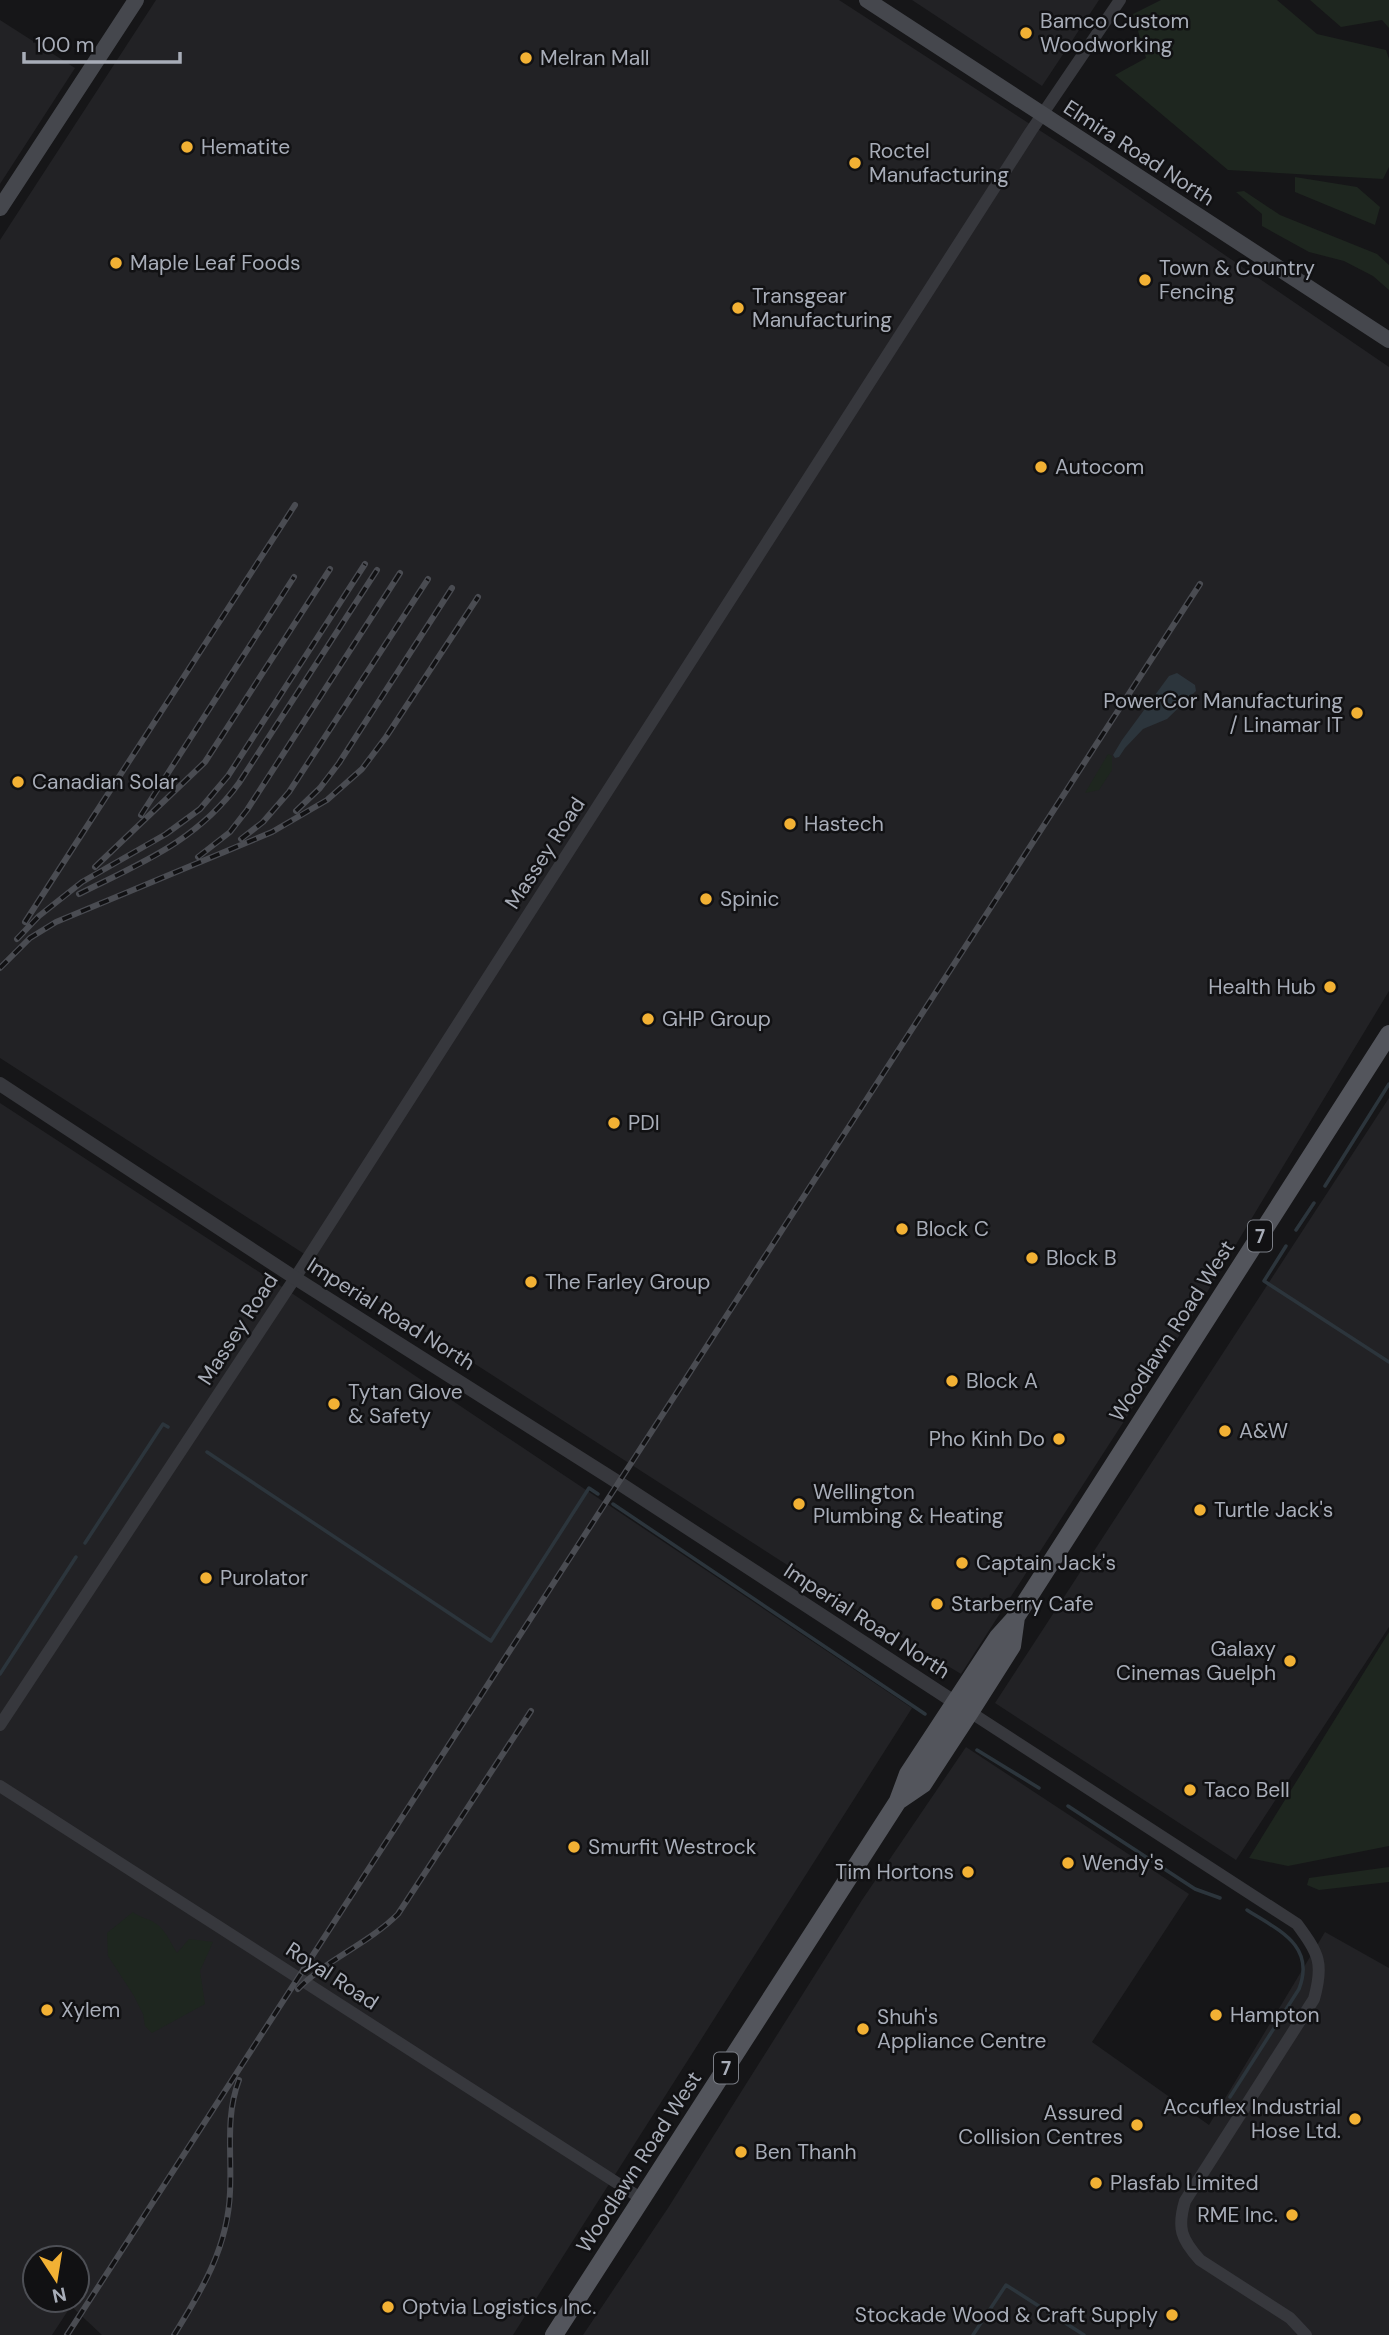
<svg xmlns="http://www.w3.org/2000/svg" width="1389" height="2335" font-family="'DM Sans',sans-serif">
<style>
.built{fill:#222225;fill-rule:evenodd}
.green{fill:#1e261f}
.water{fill:#2c353c}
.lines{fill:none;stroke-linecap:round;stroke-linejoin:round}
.stream{stroke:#2c353c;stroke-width:3.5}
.minor{stroke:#37383d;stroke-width:12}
.tertiary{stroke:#37383d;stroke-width:14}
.secondary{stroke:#45474d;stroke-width:16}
.primary{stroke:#53555c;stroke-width:18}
.rail-casing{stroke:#4a4c52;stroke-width:6}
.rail{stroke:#111113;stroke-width:3.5;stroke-dasharray:10;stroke-linecap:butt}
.poi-dot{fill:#f2b134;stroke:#111113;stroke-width:2.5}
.labels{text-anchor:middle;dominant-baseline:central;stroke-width:5;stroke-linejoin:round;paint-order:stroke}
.shield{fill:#111113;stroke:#7b7e86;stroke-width:2}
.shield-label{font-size:19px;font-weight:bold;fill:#a8adb8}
.poi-label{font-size:21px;fill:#a8adb8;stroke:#111113;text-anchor:start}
.street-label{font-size:21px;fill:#a8adb8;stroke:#111113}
</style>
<rect width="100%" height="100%" fill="#161618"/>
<path class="built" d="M156,0H839L1090,163L1389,367V991L1206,1294L961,1674L857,1610L0,1058V240Z
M912,0H1099L1042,86Z
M0,20L75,68L0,184Z
M1389,1098V1627L1236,1860L995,1703Z
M0,1103L296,1296L912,1708L513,2335H102L71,2306L52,2335H0ZM35,2258H77V2300H35Z
M966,1747L1189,1894L1092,2042L1209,2125L1325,1932L1389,1968V2335H583L668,2208L862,1900Z"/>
<path class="green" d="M1161,0H1277L1317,34L1386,50L1389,59V167L1383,179L1228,170L1115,75L1146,58L1133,14Z
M1310,0H1389V28L1382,20L1341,27Z
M1295,177L1357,187L1380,207L1375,225L1295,192Z
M1244,191L1280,215L1377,254L1389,265V290L1373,276L1344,261L1309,252L1262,226V214L1236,192Z
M1108,754L1112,756V770L1099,790L1085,793Z
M1389,1632V1846L1288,1866L1249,1858Z
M1389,1867V1882L1319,1890L1307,1885L1309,1878Z
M133,1912C140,1918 148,1918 155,1923C166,1930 170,1942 177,1953L189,1939L213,1942L200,1971L205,2004L152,2033L145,2026L143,2014L134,1996L108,1956L107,1933Z"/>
<path class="water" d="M1177,673L1195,685L1196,691L1167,719L1143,729L1125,748L1119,757L1115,758L1113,755L1122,740L1169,676Z"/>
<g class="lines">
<path class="stream" d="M1325,1186L1389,1084
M1296,1230L1314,1203
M1286,1246L1264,1281L1389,1362
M207,1452L491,1641L589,1488L598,1494
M613,1504L925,1714
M85,1543L163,1424L168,1427
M0,1674L76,1557
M977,1750L1039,1788
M1068,1806L1195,1889L1220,1898
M1230,2097L1299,1989C1316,1945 1278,1930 1247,1910
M973,2335L1006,2285L1084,2335"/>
<path class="minor" d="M970,1712L1297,1924C1319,1954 1324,1963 1314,1999L1185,2201C1177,2228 1181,2239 1200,2260L1290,2318L1306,2335
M0,1725L295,1278L1031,131L1120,0
M0,1786L642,2199"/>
<path class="tertiary" d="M0,1084L295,1278L619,1483L962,1707"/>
<path class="secondary" d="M867,0L1389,340
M0,208L136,0"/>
<path class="primary" d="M898,1801L923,1784L970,1712L1012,1646L1016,1617
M554,2335L898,1801L908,1774L998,1637L1016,1617L1389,1034"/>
<g class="rail-casing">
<path id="rail" d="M296,811L320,788L339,763L452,588
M141,815L294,577
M241,839L263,822L289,792L428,579
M198,857L230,832L247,810L400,573
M95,867L205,762L330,569
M79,894C141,863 197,841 239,783L377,570
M25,922L295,505
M17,939L39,916L82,882L166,834L200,809L228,776L365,564
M0,968L30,938L56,922L272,832L327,800L362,769L386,737L478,597
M298,1989C327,1959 368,1944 398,1914L531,1711
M67,2335L1200,584
M174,2335C202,2290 228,2247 230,2192C232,2153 225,2117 239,2080"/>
</g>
<use href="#rail" class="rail"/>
</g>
<g class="poi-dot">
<circle cx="1026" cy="33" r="7"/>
<circle cx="526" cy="58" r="7"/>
<circle cx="187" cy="147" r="7"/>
<circle cx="855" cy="163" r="7"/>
<circle cx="116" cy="263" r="7"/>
<circle cx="1145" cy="280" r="7"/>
<circle cx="738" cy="308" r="7"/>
<circle cx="1041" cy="467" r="7"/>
<circle cx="1357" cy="713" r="7"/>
<circle cx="18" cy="782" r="7"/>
<circle cx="790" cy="824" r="7"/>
<circle cx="706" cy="899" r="7"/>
<circle cx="1330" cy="987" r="7"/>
<circle cx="648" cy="1019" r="7"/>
<circle cx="614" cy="1123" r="7"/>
<circle cx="902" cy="1229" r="7"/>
<circle cx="1032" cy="1258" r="7"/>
<circle cx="531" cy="1282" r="7"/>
<circle cx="952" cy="1381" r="7"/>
<circle cx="334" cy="1404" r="7"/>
<circle cx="1225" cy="1431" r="7"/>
<circle cx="1059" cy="1439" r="7"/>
<circle cx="799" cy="1504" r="7"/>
<circle cx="1200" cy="1510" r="7"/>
<circle cx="962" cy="1563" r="7"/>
<circle cx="206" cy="1578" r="7"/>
<circle cx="937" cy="1604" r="7"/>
<circle cx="1290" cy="1661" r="7"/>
<circle cx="1190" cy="1790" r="7"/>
<circle cx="574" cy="1847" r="7"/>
<circle cx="1068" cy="1863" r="7"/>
<circle cx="968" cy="1872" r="7"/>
<circle cx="47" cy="2010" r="7"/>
<circle cx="1216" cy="2015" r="7"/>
<circle cx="863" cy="2029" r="7"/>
<circle cx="1355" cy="2119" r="7"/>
<circle cx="1137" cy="2125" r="7"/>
<circle cx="741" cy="2152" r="7"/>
<circle cx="1096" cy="2183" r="7"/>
<circle cx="1292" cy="2215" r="7"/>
<circle cx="388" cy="2307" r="7"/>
<circle cx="1172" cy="2315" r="7"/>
</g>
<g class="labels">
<g class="shield">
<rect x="1248" y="1220.5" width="24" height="31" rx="5"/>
<rect x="714" y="2052.5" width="24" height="31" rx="5"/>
</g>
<g class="shield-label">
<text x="1260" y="1236">7</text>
<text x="726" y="2068">7</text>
</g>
<g class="poi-label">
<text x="1040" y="21">Bamco Custom<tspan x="1040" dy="24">Woodworking</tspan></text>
<text x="540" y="58">Melran Mall</text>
<text x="201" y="147">Hematite</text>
<text x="869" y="151">Roctel<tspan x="869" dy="24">Manufacturing</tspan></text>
<text x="130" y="263">Maple Leaf Foods</text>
<text x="1159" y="268">Town &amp; Country<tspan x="1159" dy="24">Fencing</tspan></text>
<text x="752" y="296">Transgear<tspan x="752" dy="24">Manufacturing</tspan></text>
<text x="1055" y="467">Autocom</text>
<text x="1343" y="701" text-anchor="end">PowerCor Manufacturing<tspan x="1343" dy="24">/ Linamar IT</tspan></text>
<text x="32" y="782">Canadian Solar</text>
<text x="804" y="824">Hastech</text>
<text x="720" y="899">Spinic</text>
<text x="1316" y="987" text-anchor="end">Health Hub</text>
<text x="662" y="1019">GHP Group</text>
<text x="628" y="1123">PDI</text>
<text x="916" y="1229">Block C</text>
<text x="1046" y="1258">Block B</text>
<text x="545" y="1282">The Farley Group</text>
<text x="966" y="1381">Block A</text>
<text x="348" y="1392">Tytan Glove<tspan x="348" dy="24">&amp; Safety</tspan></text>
<text x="1239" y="1431">A&amp;W</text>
<text x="1045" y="1439" text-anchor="end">Pho Kinh Do</text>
<text x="813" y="1492">Wellington<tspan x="813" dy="24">Plumbing &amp; Heating</tspan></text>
<text x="1214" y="1510">Turtle Jack's</text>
<text x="976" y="1563">Captain Jack's</text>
<text x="220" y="1578">Purolator</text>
<text x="951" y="1604">Starberry Cafe</text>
<text x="1276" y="1649" text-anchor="end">Galaxy<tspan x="1276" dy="24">Cinemas Guelph</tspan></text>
<text x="1204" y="1790">Taco Bell</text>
<text x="588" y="1847">Smurfit Westrock</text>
<text x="1082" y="1863">Wendy's</text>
<text x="954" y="1872" text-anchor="end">Tim Hortons</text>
<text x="61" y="2010">Xylem</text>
<text x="1230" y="2015">Hampton</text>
<text x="877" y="2017">Shuh's<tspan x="877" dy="24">Appliance Centre</tspan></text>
<text x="1341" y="2107" text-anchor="end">Accuflex Industrial<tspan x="1341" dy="24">Hose Ltd.</tspan></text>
<text x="1123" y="2113" text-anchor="end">Assured<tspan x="1123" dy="24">Collision Centres</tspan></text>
<text x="755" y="2152">Ben Thanh</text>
<text x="1110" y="2183">Plasfab Limited</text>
<text x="1278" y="2215" text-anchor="end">RME Inc.</text>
<text x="402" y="2307">Optvia Logistics Inc.</text>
<text x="1158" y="2315" text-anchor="end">Stockade Wood &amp; Craft Supply</text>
</g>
<g class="street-label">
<text transform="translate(1139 153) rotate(33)">Elmira Road North</text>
<text transform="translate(545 853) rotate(-57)">Massey Road</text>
<text transform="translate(391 1314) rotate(32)">Imperial Road North</text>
<text transform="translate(238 1329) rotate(-57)">Massey Road</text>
<text transform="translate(1172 1331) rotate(-57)">Woodlawn Road West</text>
<text transform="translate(867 1621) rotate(33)">Imperial Road North</text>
<text transform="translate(332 1976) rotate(33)">Royal Road</text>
<text transform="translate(639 2162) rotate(-57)">Woodlawn Road West</text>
</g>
</g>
<g transform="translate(56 2279) rotate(168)"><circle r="33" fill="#111113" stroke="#4d4f55" stroke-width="2"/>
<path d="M0-5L12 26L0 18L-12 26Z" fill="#f2b134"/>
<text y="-10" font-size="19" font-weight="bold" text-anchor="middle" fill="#a8adb8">N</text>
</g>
<path d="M24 52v10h156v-10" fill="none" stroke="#a8adb8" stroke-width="3.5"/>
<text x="35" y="52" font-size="21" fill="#a8adb8" stroke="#111113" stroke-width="5" paint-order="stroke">100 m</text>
</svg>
